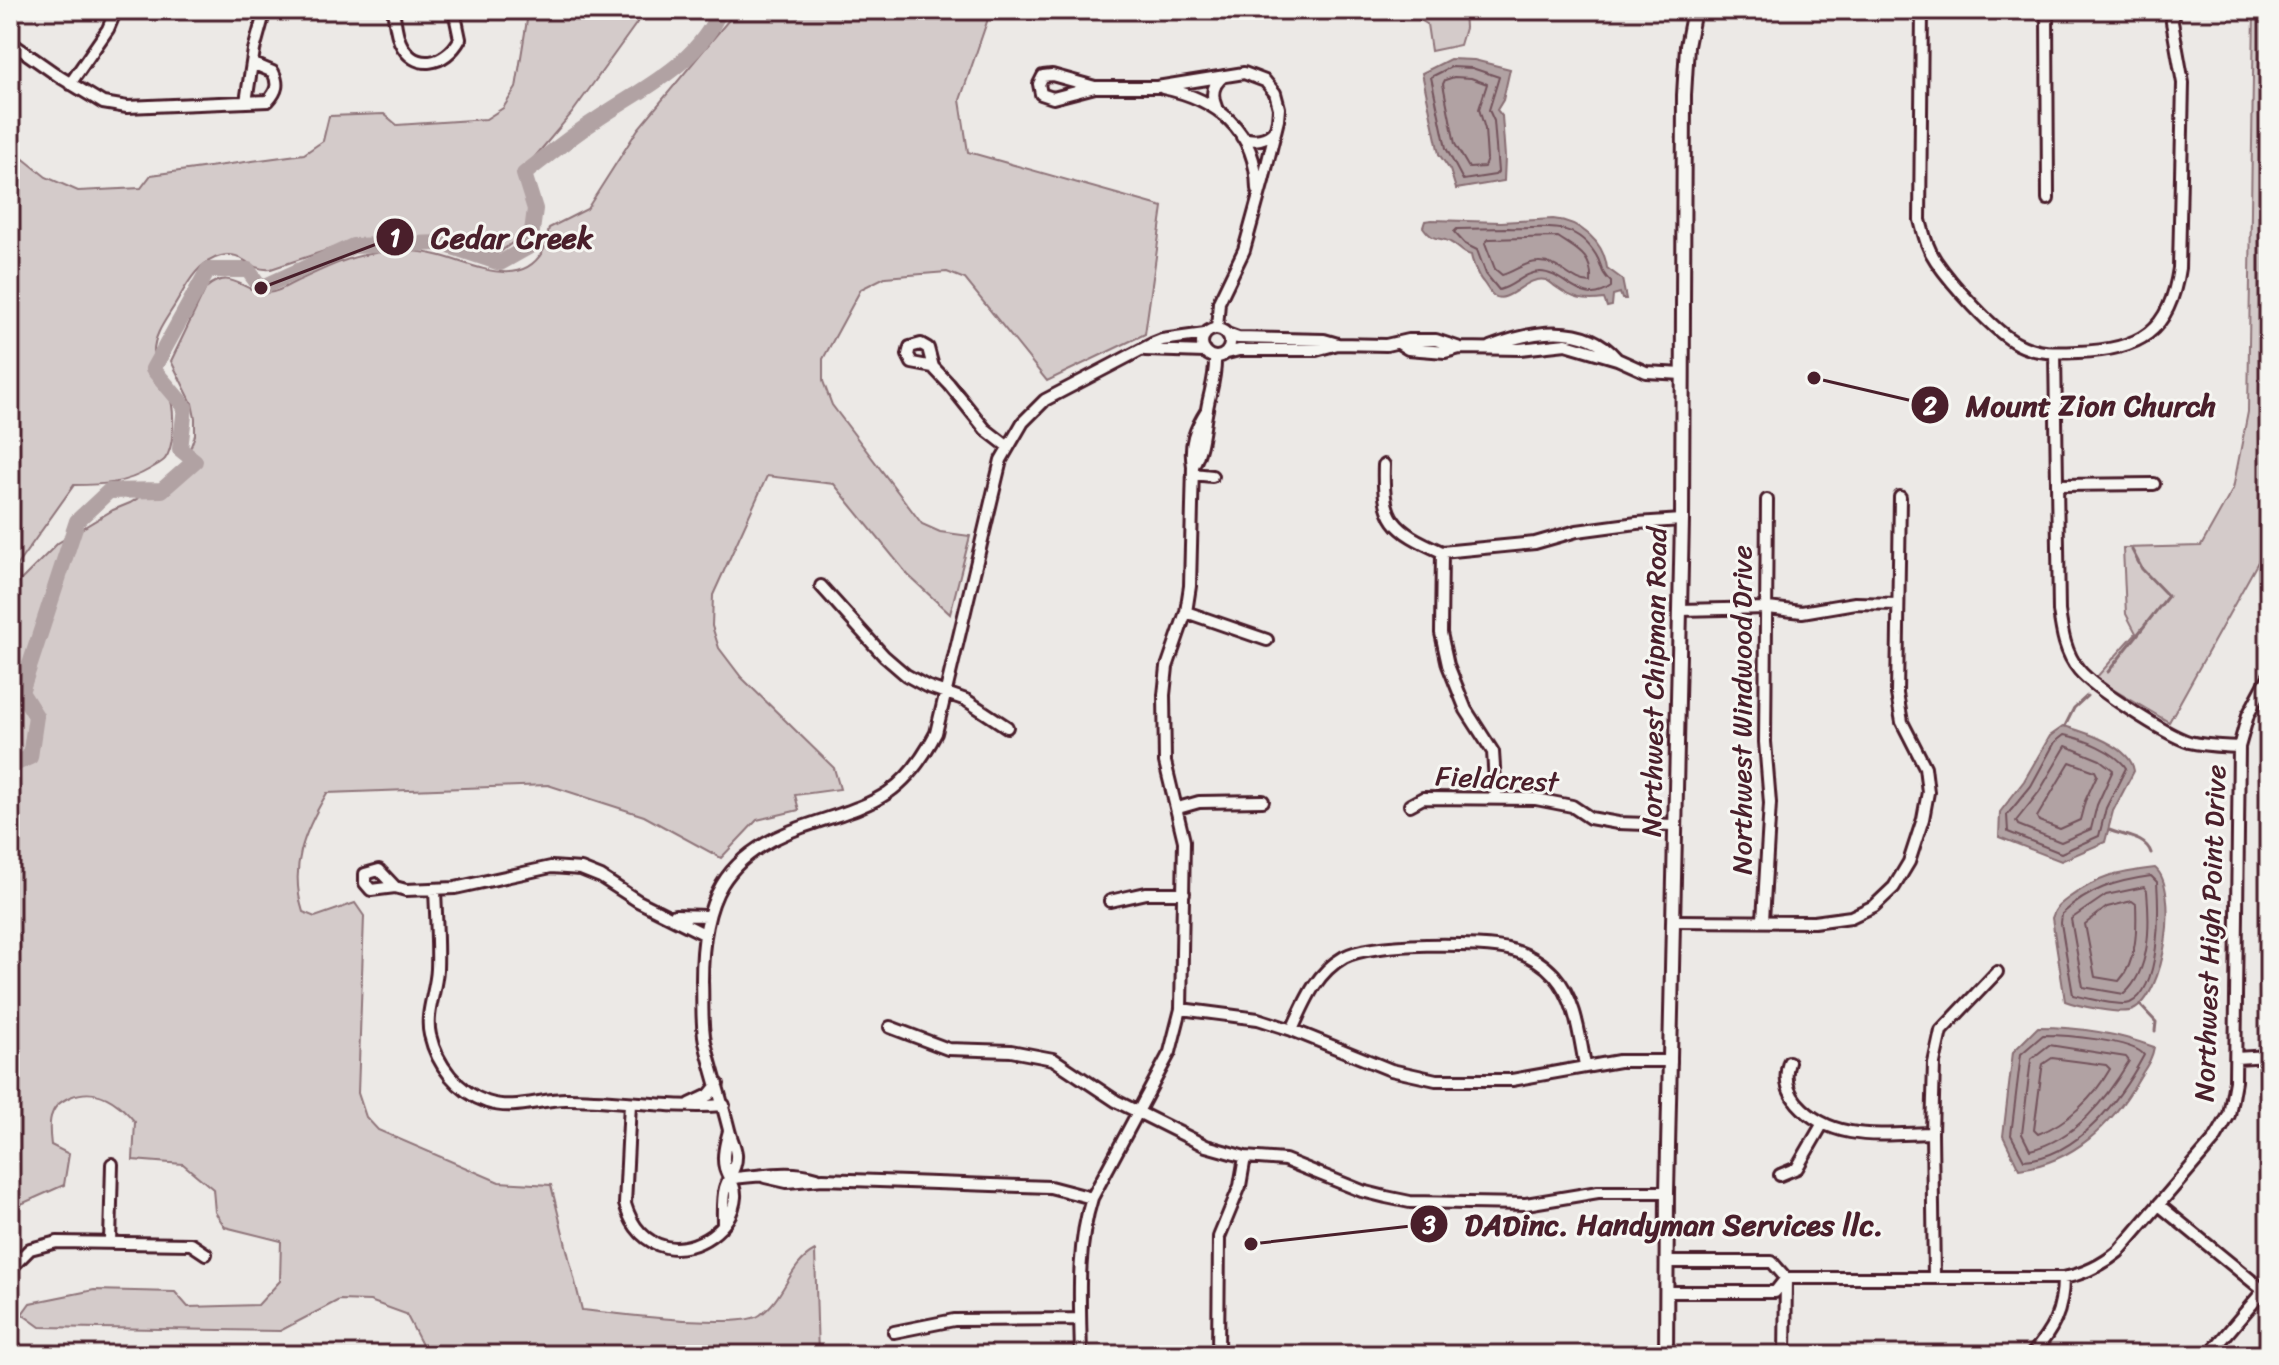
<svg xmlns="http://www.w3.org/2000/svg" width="2279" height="1365" font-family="Sriracha,sans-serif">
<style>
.green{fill:#d4cbca;stroke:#8f757a;stroke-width:2}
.water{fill:#b1a2a3;stroke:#886e73;stroke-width:2}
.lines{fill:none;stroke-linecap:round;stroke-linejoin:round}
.shore{stroke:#73535b;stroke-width:2}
.stream{stroke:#886e73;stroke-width:3}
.river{stroke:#b1a2a3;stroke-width:16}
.minor-casing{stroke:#4a1f2b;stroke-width:16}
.major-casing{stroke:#4a1f2b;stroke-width:18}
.minor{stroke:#f6f6f2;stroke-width:10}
.major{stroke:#f6f6f2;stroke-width:12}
.labels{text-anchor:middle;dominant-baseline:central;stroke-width:6;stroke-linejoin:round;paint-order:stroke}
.street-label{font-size:28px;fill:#4a1f2b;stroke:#f6f6f2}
.leader{fill:none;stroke:#4a1f2b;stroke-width:3}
.callout-dot{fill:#4a1f2b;stroke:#f6f6f2;stroke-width:3}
.mark-label{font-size:24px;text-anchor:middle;font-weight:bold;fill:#fff}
.callout-label{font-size:30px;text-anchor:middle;font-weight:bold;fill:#4a1f2b;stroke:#f6f6f2;stroke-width:6;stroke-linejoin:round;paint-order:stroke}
</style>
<rect width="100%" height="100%" fill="#ece9e6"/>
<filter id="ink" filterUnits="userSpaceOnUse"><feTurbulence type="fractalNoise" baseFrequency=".0125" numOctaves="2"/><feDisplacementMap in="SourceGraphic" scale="16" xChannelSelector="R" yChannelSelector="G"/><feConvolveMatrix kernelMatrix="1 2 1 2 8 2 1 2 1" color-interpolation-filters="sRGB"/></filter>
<g filter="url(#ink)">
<path class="green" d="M518,10H646L572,113L533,159L530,217L524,234L500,252L490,255L442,239H387L351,242L271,269C245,271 245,250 221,256C200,261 189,280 179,298C170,315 153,333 154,353C155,372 169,389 172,405C174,418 174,448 165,459C162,463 154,466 150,469C125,484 102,485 74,485L17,565L19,582L58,543L113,510L130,503L161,484L184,465L195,435V418L192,403L171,361L206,288C233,265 245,297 273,292C280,291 289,285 295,282C320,271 343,258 370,254C390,250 417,250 437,255C470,262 519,292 543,251C547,245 547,235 549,228L587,209L638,129L737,10H991L960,100L968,152L1163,207L1145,334L1047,381L965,279L947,272L885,277L861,289L823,359V381L832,405L922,524L940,532L970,536L950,614L908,575L834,484L767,476L713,595L712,626L719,648L741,677L834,768L840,789L795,795L799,810L757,820L721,858L644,816L548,785L327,793C304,832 289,867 303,912L315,917L355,903L364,916L358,1093L366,1117L378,1130L499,1182L551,1185L582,1310C614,1313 738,1330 760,1315C785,1298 789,1264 815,1251L818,1355H422L421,1343L406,1314L370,1301L339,1300L280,1331L40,1327L22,1314L30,1303L94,1290L175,1292L188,1307L258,1305L280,1281L281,1241L225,1227L215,1212L213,1189L183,1164L133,1160L135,1122C118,1101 97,1086 70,1097C62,1101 55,1105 52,1114C48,1122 50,1136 51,1145L69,1154L64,1185L10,1209V148L46,177L78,191L141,188L151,175L304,154L323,141L329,116L384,114L397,125L486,119L503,108L516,88L527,20Z
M1403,10H1464L1465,28L1460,45L1431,51L1427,24Z
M2254,10H2269V542L2169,722L2095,679L2136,633L2126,614L2123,548L2201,546L2233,489L2248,412Z"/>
<path class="water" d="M1450,59L1474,60L1510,69L1503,100L1497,110L1502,116L1505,157L1504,181L1456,189L1450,170L1439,154L1422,73Z
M1553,219C1580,221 1604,242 1607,268L1622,279L1626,299H1622L1620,293L1613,295L1612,306L1607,307L1604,299C1584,302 1573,299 1556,287C1552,284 1551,282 1546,280C1526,275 1509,305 1494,296C1489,292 1487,287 1483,282C1478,277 1472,261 1471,255C1461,253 1460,247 1450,242C1438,235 1435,244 1423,227L1425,221L1432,220L1501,222Z
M2064,726C2085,732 2131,746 2134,771L2113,811L2105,842L2061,861L1999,837L2000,812L2024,781L2050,736Z
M2155,868C2180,888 2165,996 2133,1010C2121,1015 2078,1006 2065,1001L2052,918C2055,908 2059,905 2067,899C2099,876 2116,873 2155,868Z
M2038,1027C2077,1027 2117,1033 2154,1047C2152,1060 2145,1068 2138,1080C2112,1125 2072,1163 2019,1169L2003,1136L2013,1052Z"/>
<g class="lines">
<path class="shore" d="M1451,67L1472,68L1499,77L1489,110L1494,121L1498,172L1495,175L1463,180L1446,148L1431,77Z
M1454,77L1471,78L1487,84L1479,109L1485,129L1487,159L1484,167L1469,168L1455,144L1443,84L1445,80Z
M1508,228C1544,230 1573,218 1596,255C1603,266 1599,271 1611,282V287C1582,309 1565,272 1540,272C1524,272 1514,287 1499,290L1486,274L1477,250L1465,244L1454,232L1457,229Z
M1558,237C1577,250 1593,255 1591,283C1571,283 1560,261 1538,262C1524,262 1514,272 1502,275L1495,269L1485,243L1489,239Z
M2064,735C2082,738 2116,752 2126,768L2106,808L2099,836L2061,853L2008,832L2007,815L2031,786L2055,742Z
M2066,746L2100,760L2113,770L2097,805L2091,829L2061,842L2018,825L2016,821L2039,792Z
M2070,762L2095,771L2097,775L2085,801L2080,820L2060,829L2039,821L2037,817Z
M2151,876L2157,882C2159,910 2161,989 2130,1003C2120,1007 2085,998 2073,995L2061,923L2062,914C2089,889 2115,881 2151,876Z
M2144,887L2147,891C2150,924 2151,970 2124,994L2083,987L2071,919L2106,895Z
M2132,901L2136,904C2137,929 2137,962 2119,981L2095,977L2085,924L2107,907Z
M2043,1035C2063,1035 2133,1040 2144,1055C2121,1098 2078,1157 2024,1160L2011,1135L2021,1054Z
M2049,1045L2126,1057L2129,1061C2106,1099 2076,1139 2030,1150L2022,1134L2031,1059Z
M2052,1058L2106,1065L2110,1069C2094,1097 2068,1123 2038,1134L2034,1130L2042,1069L2043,1064Z"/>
<path class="stream" d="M2108,672L2168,596L2142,569L2132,550
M2065,726L2074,708L2087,696
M2109,830C2123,836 2146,837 2151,853
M2140,1005L2156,1022L2155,1031"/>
<path class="river" d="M10,766L30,757L36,716L21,692L77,521L109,491L162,490L195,461L180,449L185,407L153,369L208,270H248L261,288L353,246L440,243L500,263L530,246L535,209L524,174C547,156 569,138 593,122C640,89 697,66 720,10"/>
<g class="minor-casing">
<path id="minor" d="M393,10C395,20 396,33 400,42C414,73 446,65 460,39L455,15L449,10
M1922,10L1920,220C1924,235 1927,248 1936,261C1951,283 1994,332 2018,344C2037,354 2057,353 2078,352C2140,350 2170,332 2179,268L2183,83L2172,22L2173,10
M2047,10L2048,199
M10,42L60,77L103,103L127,107L268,101C277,91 279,84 273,72L252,63
M70,84L108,29L116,10
M1095,87L1053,98L1041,94L1039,84L1043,76L1052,75L1095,87H1157L1244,73L1265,81L1275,93L1279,108L1278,120L1263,181L1244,250L1219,302L1217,329
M1163,88C1217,99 1256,130 1257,189
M246,102L254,50L265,10
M1216,107C1211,95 1212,84 1224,76
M1242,137C1254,142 1267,140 1275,130
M1202 343a14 14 0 1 1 28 0a14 14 0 1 1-28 0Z
M1227,334L1238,338L1324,340L1338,344L1386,345L1408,340H1436L1460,348
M1400,344L1408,349L1445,352L1460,348L1520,349L1566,344L1617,359L1646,372L1683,374
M1490,347C1530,331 1585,321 1616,358
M1145,350L1205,352
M1227,353L1239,350H1316L1338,344
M2055,353L2059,611C2062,632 2065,653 2079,670C2095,689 2165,734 2189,742C2205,746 2223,746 2239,747
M933,367L912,363L908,355L910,347L921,344L928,348L933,367L949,384L985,429L1007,446
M1384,465C1382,521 1393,530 1442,552
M1193,466C1203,448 1203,429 1207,409C1210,391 1216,377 1215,358
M1193,474L1212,476
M2057,485L2154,484
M1442,552L1441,633L1448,665L1466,710L1493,752L1496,797
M1442,552L1535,543L1577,531L1637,523L1682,520
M821,586L884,656L906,675L926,686L966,700L1007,727
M1680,610L1768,608L1802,612L1855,603L1898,604
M1186,612L1267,640
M1410,805L1423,798L1536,799L1572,806L1590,818L1618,823L1674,825
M1178,808L1199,802L1263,801
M395,887L379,870L365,874V883L371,890L395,887L406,890L455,888L551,867L581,869L601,877L638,901L704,934
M435,890C436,916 438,943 437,969C436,992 425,1013 430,1035C437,1065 458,1092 487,1102C514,1111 540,1099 566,1099C619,1099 672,1109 724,1105
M1110,901L1146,893H1184
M675,915L707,916
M1763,920L1770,803L1765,742L1767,500
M1674,921L1814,922L1851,917L1874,906L1894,887L1909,862L1923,819L1928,792L1925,767L1902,722L1897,694L1900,497
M1181,1009L1258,1019L1292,1030L1391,1070L1436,1080H1512L1619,1061H1671
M890,1027L948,1049L1011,1051L1053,1059L1116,1101L1206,1146L1245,1157L1285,1160L1362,1191L1386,1197L1410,1202L1526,1204L1598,1192H1667
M1292,1030C1305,1001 1316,973 1344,957C1369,942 1483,942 1512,950C1527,954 1543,963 1554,975C1576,1000 1579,1033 1585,1065
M2236,1058L2269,1056
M1789,1062C1784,1077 1787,1091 1797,1103C1832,1143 1884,1134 1932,1133
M630,1103L625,1204C631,1224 643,1242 666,1247C696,1253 733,1228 735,1197C736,1185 728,1179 725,1168C722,1156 726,1142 729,1131
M690,1104L709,1095L718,1084
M1780,1175L1797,1168L1823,1123
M765,1177L787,1182L823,1179L1050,1187L1092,1198
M729,1178C760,1177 787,1169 817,1178
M2159,1205L2269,1295
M723,1225C723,1213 722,1199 725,1188C729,1175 737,1168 736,1154C735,1145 731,1139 729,1130C722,1101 712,1072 705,1042C701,1022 703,1001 702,981C702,901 722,855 802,827C869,804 901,801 936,733L1001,460L1023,422L1045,400L1152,344L1162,340L1205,334
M110,1242L112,1164
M1667,1262H1772L1786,1278H2063C2084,1274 2101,1266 2118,1252L2215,1139L2229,1115L2235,1081L2239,747L2248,715L2269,676
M10,1269L30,1249L57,1242L191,1244L206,1254
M1934,1278L1932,1133L1934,1063L1941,1031L1997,972
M1666,1292H1775L1786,1278
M894,1332L954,1320L1080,1319
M1081,1355C1080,1302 1076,1249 1092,1198L1170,1052L1181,1009L1184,841L1165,762L1164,695L1167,667L1186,612L1190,586L1193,466C1189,444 1195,429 1207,410
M1218,1355L1219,1237L1240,1186L1245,1157
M1785,1355L1786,1278
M2031,1355C2053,1331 2063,1311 2063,1278
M2209,1355L2269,1284"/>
</g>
<g class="major-casing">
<path id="major" d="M1666,1355L1667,1192L1682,520L1684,95L1687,46L1694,10"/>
</g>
<use href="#minor" class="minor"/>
<use href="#major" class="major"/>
</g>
</g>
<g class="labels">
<g class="street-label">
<text transform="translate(1654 682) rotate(-89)">Northwest Chipman Road</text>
<text transform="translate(1741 710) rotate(-90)">Northwest Windwood Drive</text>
<text transform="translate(1497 779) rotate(3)">Fieldcrest</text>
<text transform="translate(2210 933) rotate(-88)">Northwest High Point Drive</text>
</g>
</g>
<path class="leader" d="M261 288L395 237M1814 378L1930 405M1251 1244L1429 1224"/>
<g class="callout-dot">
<circle cx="261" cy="288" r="8"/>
<circle cx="1814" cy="378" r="8"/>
<circle cx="1251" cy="1244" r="8"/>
<circle cx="395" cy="237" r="20"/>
<circle cx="1930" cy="405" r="20"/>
<circle cx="1429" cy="1224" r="20"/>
</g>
<g class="mark-label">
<text x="395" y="246">1</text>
<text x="1930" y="414">2</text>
<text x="1429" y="1233">3</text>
</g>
<g class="callout-label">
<text x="512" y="248">Cedar Creek</text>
<text x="2091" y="416">Mount Zion Church</text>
<text x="1674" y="1235">DADinc. Handyman Services llc.</text>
</g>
<rect width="2279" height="1365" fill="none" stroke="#f6f6f2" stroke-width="40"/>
<rect x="20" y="20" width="2239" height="1325" fill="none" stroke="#4a1f2b" stroke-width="3" filter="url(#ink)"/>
</svg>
